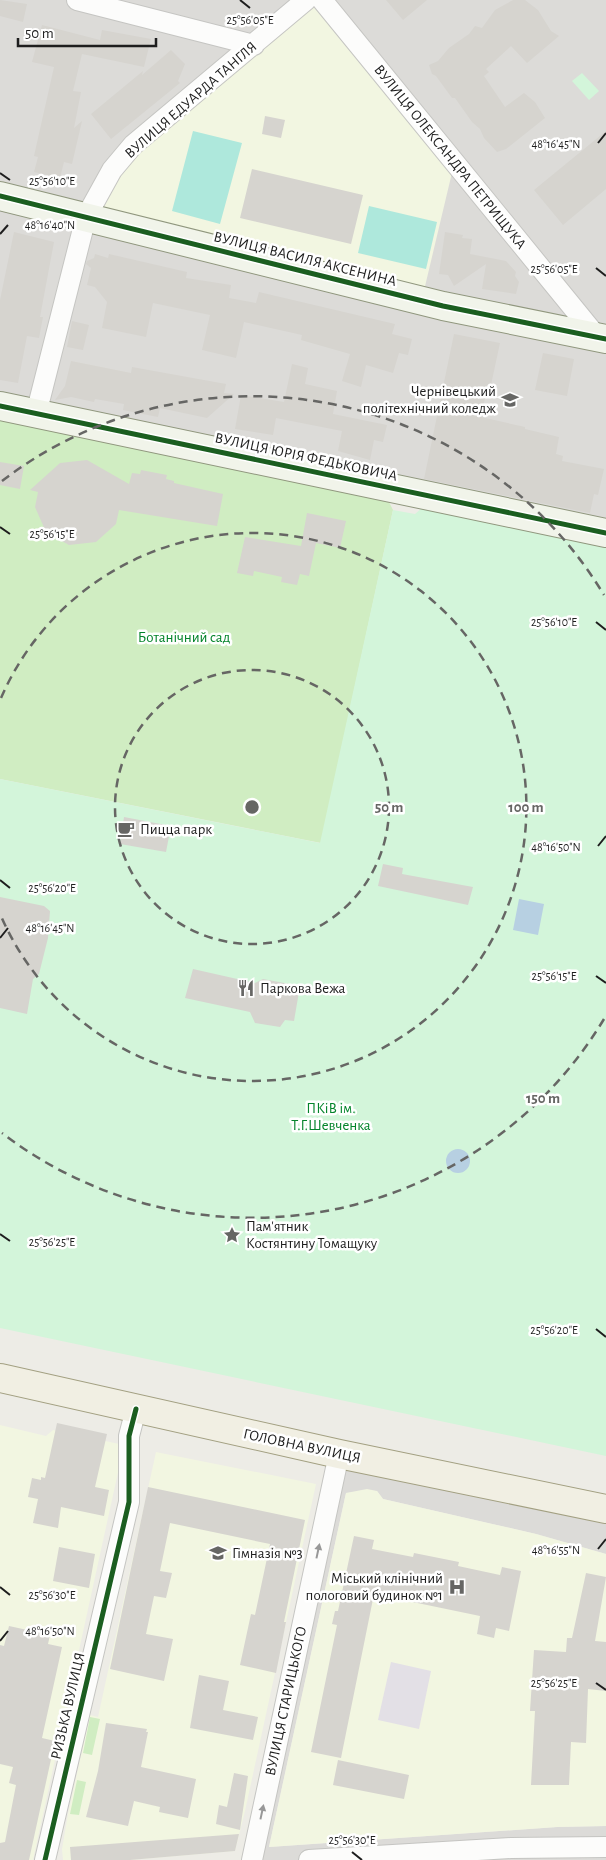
<svg xmlns="http://www.w3.org/2000/svg" width="606" height="1860" font-family="'Alegreya Sans',sans-serif">
<style>
.residential{fill:#dcdbd8}
.education{fill:#f2f6e1}
.grass{fill:#d0edc2}
.park{fill:#d3f5da}
.pitch{fill:#aee8dc}
.plaza{fill:#e3e0e6}
.water{fill:#b7d0e2}
.building{fill:#d6d4cf}
.lines{fill:none;stroke-linecap:round;stroke-linejoin:round}
.street-casing{stroke:#c5c5c2;stroke-width:22}
.secondary-casing{stroke:#90977e;stroke-width:30}
.primary-casing{stroke:#a3a082;stroke-width:30}
.street{stroke:#fcfcfb;stroke-width:20}
.secondary{stroke:#f1f4ea;stroke-width:28}
.primary{stroke:#f1efe3;stroke-width:28}
.cycleway-casing{stroke:#fff;stroke-width:8}
.cycleway{stroke:#1b5e20;stroke-width:5}
.oneway{fill:#989898}
.ticks{fill:none;stroke:#1e1e1e;stroke-width:2}
.ring{fill:none;stroke:#666664;stroke-width:2.5;stroke-dasharray:9 6}
.labels{text-anchor:middle;dominant-baseline:central;stroke-width:5;stroke-linejoin:round;paint-order:stroke}
.street-label{font-size:15px;fill:#1e1e1e;stroke:#fff}
.poi-label{font-size:15px;fill:#1e1e1e;stroke:#fff;text-anchor:start}
.park-label{font-size:15px;fill:#04842b;stroke:#fff}
.ticks-label{font-size:12px;text-anchor:middle;fill:#1e1e1e;stroke:#fff;stroke-width:5;stroke-linejoin:round;paint-order:stroke}
.centre{fill:#666664;stroke:#fff;stroke-width:2.5}
.ring-label{font-size:15px;text-anchor:middle;font-weight:bold;fill:#666664;stroke:#fff;stroke-width:5;stroke-linejoin:round;paint-order:stroke}
</style>
<rect width="100%" height="100%" fill="#edece6"/>
<path class="residential" d="M0,0H606V532L0,407Z
M339,1455L606,1510V1554L536,1534L383,1499L377,1491L346,1493L269,1847L557,1827L606,1826V1860H254Z"/>
<path class="education" d="M307,0H323L455,160L422,299L86,216L113,170Z
M0,1425L46,1436L53,1430L124,1445L33,1860H0Z
M156,1452L316,1484L245,1811L235,1851L130,1860H63L62,1849L68,1814L90,1715L98,1717Z
M367,1489L377,1491L383,1499L536,1534L606,1554V1826L557,1827L269,1847L346,1493Z"/>
<path class="grass" d="M0,419L388,500L393,510L321,843L0,779Z
M90,1717L100,1719L92,1755L83,1753Z
M77,1780L86,1782L79,1815L70,1814Z"/>
<path class="park" d="M582,73L599,91L589,100L572,81Z
M422,508L606,547V1456L0,1328V779L320,843L393,510L415,514Z"/>
<path class="pitch" d="M193,131L242,143L220,224L172,211Z
M369,206L437,222L426,269L358,253Z"/>
<path class="plaza" d="M391,1662L431,1671L419,1729L378,1720Z"/>
<path class="water" d="M519,899L544,904L538,935L513,930Z
M446 1161a12 12 0 1 1 24 0a12 12 0 1 1-24 0Z"/>
<path class="building" d="M0,0L27,4L23,22L0,16Z
M386,0H427L403,20Z
M513,0H525L538,10L551,31L559,36L527,63L511,46L486,69L489,72L484,76L505,107L524,93L535,102L545,118L506,149L497,152L484,138L480,129L472,122L455,98H452L436,76L432,74L429,65L438,61L449,48L469,34L475,26L482,28L495,10Z
M42,25L100,40L102,30L151,39L144,67L82,54L73,91L81,92L74,128L82,121L72,164L64,162L60,178L34,172L38,157L34,156L54,67L32,62Z
M171,50L185,64L178,81L180,83L111,139L91,114L143,71L142,75Z
M265,116L285,120L281,138L262,134Z
M606,131V189L563,225L534,190Z
M252,169L363,195L351,244L240,218Z
M14,232L54,242L40,317H43L39,338L27,336L18,383L0,380V300Z
M445,232L463,235L462,238L472,239L470,254L506,261L516,272L515,276L519,282L516,294L482,289L486,264L454,286L448,275L439,274Z
M95,254L108,258L109,254L187,272L186,278L231,285L229,298L256,303L259,292L395,324L392,334L412,339L408,355L399,353L393,373L366,365L361,387L342,381L350,354L301,340L302,335L244,322L236,358L202,350L210,315L153,303L146,337L102,328L107,302L95,287L87,285L91,268L86,264L87,261L94,258Z
M72,321L89,325L83,350L67,347Z
M454,334L500,343L491,385L488,384L481,417L525,427V429L559,437L556,454L563,456L562,461L604,469L598,495L594,494L590,513L424,479Z
M543,353L574,359L567,396L535,390Z
M71,361L131,373L132,367L226,384L224,393L234,394L207,418L160,408L158,417L123,410L124,404L95,399L94,402L71,397L55,400L65,386Z
M292,364L308,368L305,384L337,391L333,414L387,425L383,442L374,440L370,460L338,451L342,431L276,418L273,435L235,429L241,395L284,402Z
M87,460L129,484L132,473L140,474L141,470L167,475L166,479L174,481V483L223,494L217,526L119,510L116,524L96,542L69,545L46,532L35,507L38,492L30,490L60,463Z
M0,462L24,466L20,489L0,485Z
M307,513L346,521L340,548L316,543L309,576L300,574L297,585L281,582L282,577L254,571L253,576L237,573L245,537L301,546Z
M124,817L171,826L166,852L120,844Z
M383,864L403,868L402,874L473,887L468,905L378,886Z
M0,897L44,906L50,911L48,938L39,974L33,979L27,1014L0,1008Z
M193,969L255,983L263,979L300,986L294,1021L285,1020L280,1027L255,1023L250,1012L185,998Z
M57,1423L107,1434L95,1487L109,1490L104,1516L61,1507L58,1528L33,1523L38,1499L28,1497L32,1478L41,1480V1477L45,1478Z
M148,1487L305,1520L284,1622H286L276,1673L240,1665L251,1614L255,1615L270,1544L170,1523L160,1571L172,1573L166,1598L154,1596L146,1634L173,1639L164,1681L110,1669Z
M354,1536L374,1540L372,1549L413,1557L414,1553L459,1562L458,1566L500,1575L502,1567L521,1571L509,1631L496,1628L494,1638L477,1634L480,1616L374,1594L341,1758L311,1752L337,1625L332,1624L335,1611H338Z
M59,1547L95,1554L89,1588L53,1581Z
M586,1573L606,1577L595,1641L606,1642V1691L588,1689L586,1743L571,1742L569,1785H531L535,1711H530L534,1650L566,1652L567,1638H572Z
M9,1626L50,1635L48,1644L62,1647L42,1738L55,1741L29,1860H0V1843L5,1842L16,1785L9,1783L13,1767L0,1764V1645L4,1646Z
M199,1675L229,1681L223,1710L258,1717L253,1740L190,1728Z
M106,1723L147,1729L146,1732H148L141,1767L196,1779L188,1818L159,1812L160,1807L134,1801L128,1826L86,1817L98,1771Z
M338,1760L409,1775L404,1799L333,1785Z
M234,1773L248,1776L240,1830L216,1824L219,1805L227,1807Z
M239,1834L235,1851L130,1860H71L70,1847Z"/>
<g class="lines">
<g class="street-casing">
<path id="street" d="M77,0L254,45
M322,0L597,337
M36,414L86,217L112,170L133,145L306,0
M45,1860L129,1502V1436L136,1409
M252,1860L339,1454
M309,1860L511,1848L606,1847"/>
</g>
<g class="secondary-casing">
<path id="secondary" d="M0,196L443,306L606,339
M0,406L606,533"/>
</g>
<g class="primary-casing">
<path id="primary" d="M0,1378L339,1454L606,1509"/>
</g>
<use href="#street" class="street"/>
<use href="#secondary" class="secondary"/>
<use href="#primary" class="primary"/>
<g class="cycleway-casing">
<path id="cycleway" d="M0,196L443,306L606,339
M0,406L606,533
M45,1860L129,1502V1436L136,1409"/>
</g>
<use href="#cycleway" class="cycleway"/>
</g>
<defs><path id="oneway-solid" d="M-6-.8H1V-3.2L6.5 0L1 3.2V.8H-6Z" transform="scale(1.25)"/></defs>
<g class="oneway">
<use href="#oneway-solid" transform="translate(318 1551) rotate(-78)"/>
<use href="#oneway-solid" transform="translate(262 1812) rotate(-78)"/>
</g>
<path class="ticks" d="M240,0L250,8M598,143L606,133M0,173L10,180M0,234L8,225M596,268L606,276M0,527L10,534M596,622L606,630M598,846L606,836M0,880L10,888M0,938L8,928M596,976L606,983M0,1234L10,1241M596,1329L606,1337M598,1549L606,1539M0,1587L10,1595M0,1641L8,1631M596,1683L606,1690M352,1852L362,1860"/>
<g class="ring">
<circle cx="252" cy="807" r="137"/>
<path d="M1 698A274 274 0 1 1 1 916"/>
<path d="M604 1019A411 411 0 0 1 2 1133M2 481A411 411 0 0 1 604 595"/>
</g>
<defs>
<g id="university-bare" transform="scale(1.35)"><path d="M0-5L7-2L0 1L-7-2ZM-4 1L0 2.5L4 1V4Q0 6-4 4Z" fill="#666664" stroke="#fff" stroke-width="2.5" paint-order="stroke"/></g>
<g id="cafe-bare" transform="scale(1.35)"><path d="M-5.5-4.5H6V0H3Q3 3.5 0 3.5H-2.5Q-5.5 3.5-5.5 0ZM3-3.2v2h1.7v-2ZM-6 4.5H4V6H-6Z" fill="#666664" stroke="#fff" stroke-width="2.5" paint-order="stroke"/></g>
<g id="restaurant-bare" transform="scale(1.35)"><path d="M-5-6h1v4h1v-4h1v4h1v-4h1v5L-1.5 .5V6h-2V.5L-5-1ZM5-6V6H3V1.5H1.5Q1.5-4 5-6Z" fill="#666664" stroke="#fff" stroke-width="2.5" paint-order="stroke"/></g>
<g id="sight-bare" transform="scale(1.35)"><path d="M0-6L1.8-2.2L6-1.7L2.9 1.2L3.7 5.4L0 3.3L-3.7 5.4L-2.9 1.2L-6-1.7L-1.8-2.2Z" fill="#666664" stroke="#fff" stroke-width="2.5" paint-order="stroke"/></g>
<g id="school-bare" transform="scale(1.35)"><path d="M0-5L7-2L0 1L-7-2ZM-4 1L0 2.5L4 1V4Q0 6-4 4Z" fill="#666664" stroke="#fff" stroke-width="2.5" paint-order="stroke"/></g>
<g id="hospital-bare" transform="scale(1.35)"><path d="M-5-5h3v3.5h4V-5h3V5h-3V1.5h-4V5h-3Z" fill="#666664" stroke="#fff" stroke-width="2.5" paint-order="stroke"/></g>
</defs>
<g fill-rule="evenodd">
<use href="#university-bare" x="510" y="400"/>
<use href="#cafe-bare" x="126" y="829"/>
<use href="#restaurant-bare" x="246" y="988"/>
<use href="#sight-bare" x="232" y="1235"/>
<use href="#school-bare" x="218" y="1553"/>
<use href="#hospital-bare" x="457" y="1587"/>
</g>
<g class="labels">
<g class="street-label">
<text transform="translate(191 100) rotate(-41)">ВУЛИЦЯ ЕДУАРДА ТАНГЛЯ</text>
<text transform="translate(450 157) rotate(51)">ВУЛИЦЯ ОЛЕКСАНДРА ПЕТРИЩУКА</text>
<text transform="translate(305 259) rotate(14)">ВУЛИЦЯ ВАСИЛЯ АКСЕНИНА</text>
<text transform="translate(306 457) rotate(12)">ВУЛИЦЯ ЮРІЯ ФЕДЬКОВИЧА</text>
<text transform="translate(302 1446) rotate(12)">ГОЛОВНА ВУЛИЦЯ</text>
<text transform="translate(286 1701) rotate(-78)">ВУЛИЦЯ СТАРИЦЬКОГО</text>
<text transform="translate(68 1706) rotate(-77)">РИЗЬКА ВУЛИЦЯ</text>
</g>
<g class="poi-label">
<text x="496" y="391" text-anchor="end">Чернівецький<tspan x="496" dy="17">політехнічний коледж</tspan></text>
<text x="140" y="829">Пицца парк</text>
<text x="260" y="988">Паркова Вежа</text>
<text x="246" y="1226">Пам'ятник<tspan x="246" dy="17">Костянтину Томащуку</tspan></text>
<text x="232" y="1553">Гімназія №3</text>
<text x="443" y="1578" text-anchor="end">Міський клінічний<tspan x="443" dy="17">пологовий будинок №1</tspan></text>
</g>
<g class="park-label">
<text x="184" y="637">Ботанічний сад</text>
<text x="331" y="1108">ПКіВ ім.<tspan x="331" dy="17">Т.Г.Шевченка</tspan></text>
</g>
</g>
<g class="ticks-label">
<text x="250" y="24">25°56'05"E</text>
<text x="556" y="148">48°16'45"N</text>
<text x="52" y="185">25°56'10"E</text>
<text x="50" y="229">48°16'40"N</text>
<text x="554" y="273">25°56'05"E</text>
<text x="52" y="538">25°56'15"E</text>
<text x="554" y="626">25°56'10"E</text>
<text x="556" y="851">48°16'50"N</text>
<text x="52" y="892">25°56'20"E</text>
<text x="50" y="932">48°16'45"N</text>
<text x="554" y="980">25°56'15"E</text>
<text x="52" y="1246">25°56'25"E</text>
<text x="554" y="1334">25°56'20"E</text>
<text x="556" y="1554">48°16'55"N</text>
<text x="52" y="1599">25°56'30"E</text>
<text x="50" y="1635">48°16'50"N</text>
<text x="554" y="1687">25°56'25"E</text>
<text x="352" y="1844">25°56'30"E</text>
</g>
<circle cx="252" cy="807" r="8" class="centre"/>
<g class="ring-label">
<text x="389" y="812">50 m</text>
<text x="526" y="812">100 m</text>
<text x="543" y="1103">150 m</text>
</g>
<path d="M18 38v8h138v-8" fill="none" stroke="#1e1e1e" stroke-width="2.5"/>
<text x="25" y="38" font-size="15" fill="#1e1e1e" stroke="#ffffff" stroke-width="4" paint-order="stroke">50 m</text>
</svg>
